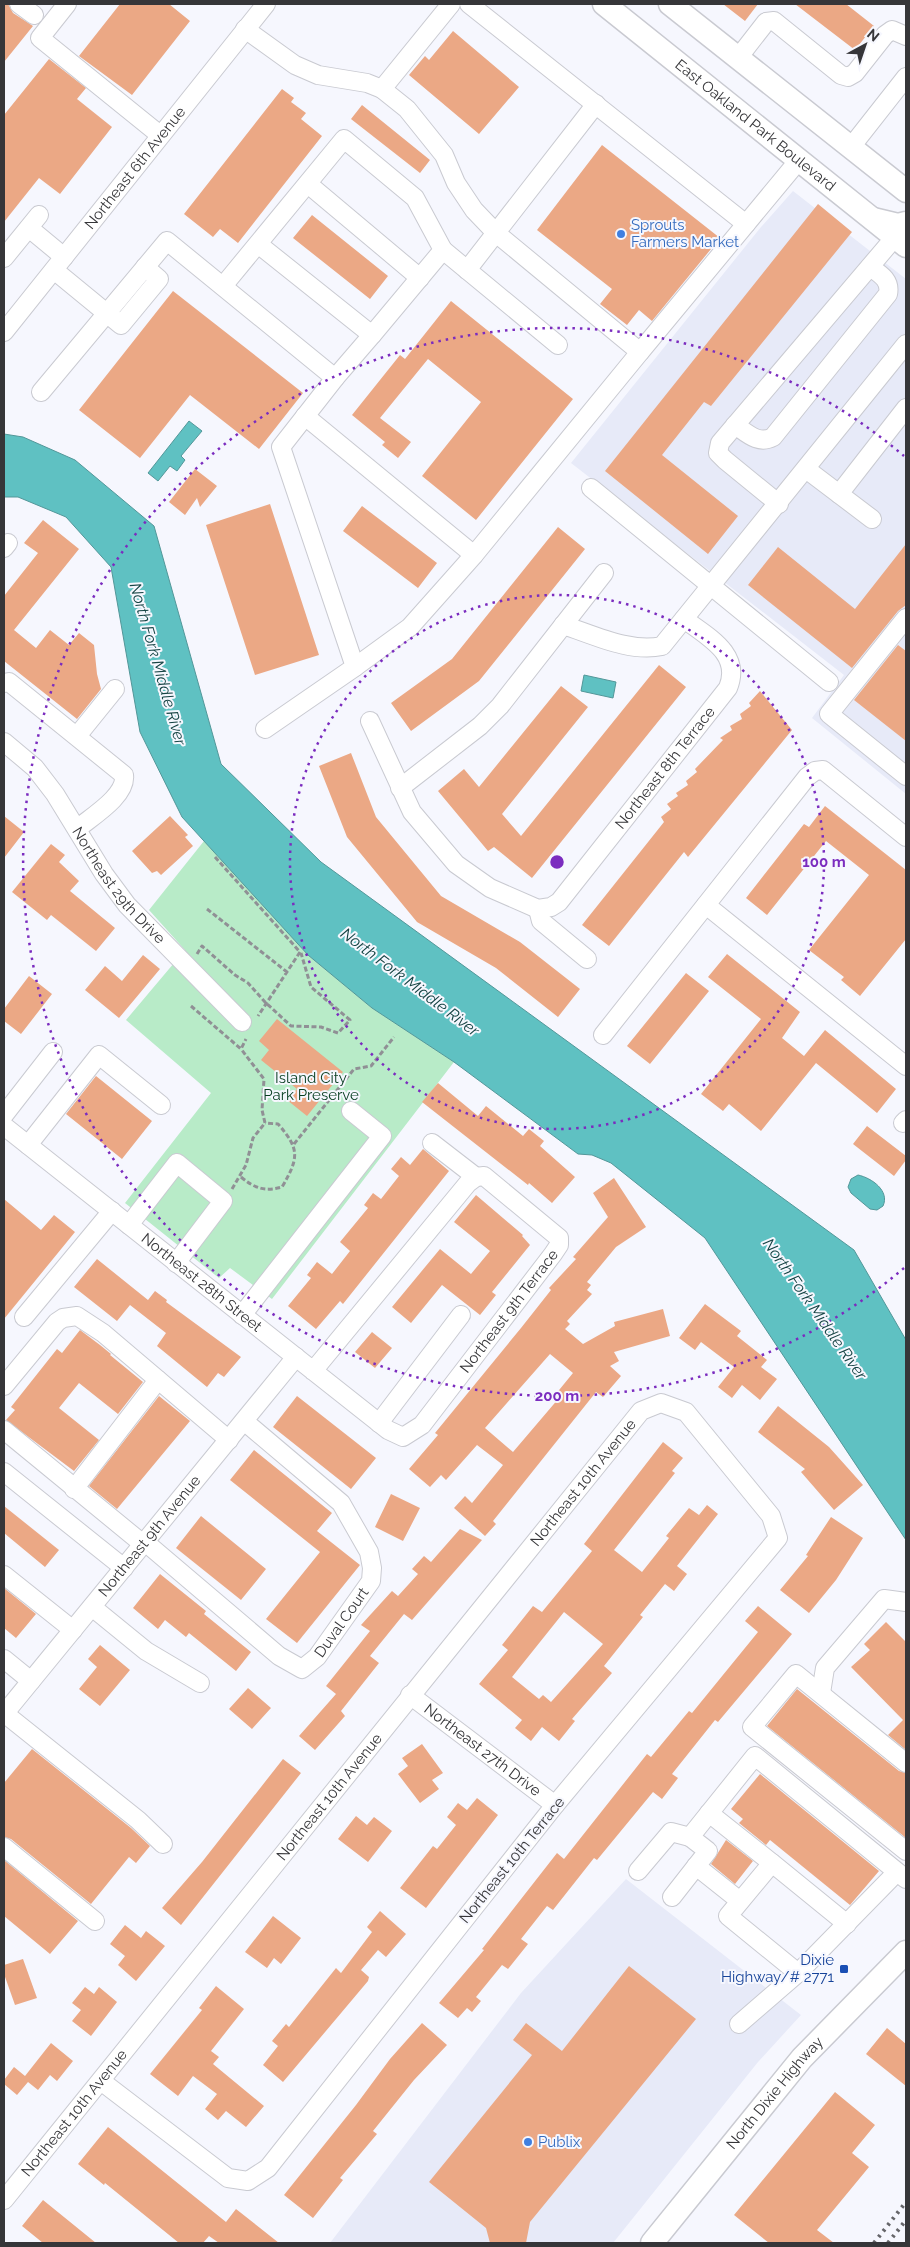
<svg xmlns="http://www.w3.org/2000/svg" width="910" height="2247" font-family="Raleway,sans-serif">
<style>
.built{fill:#e7eaf8}
.green{fill:#b8ebc8}
.water{fill:#5fc1c2;stroke:#539799}
.building{fill:#eba885;fill-rule:evenodd}
.lines{fill:none;stroke-linecap:round;stroke-linejoin:round}
.minor-casing{stroke:#c9cad1;stroke-width:20}
.major-casing{stroke:#c9cad1;stroke-width:25}
.path{stroke:#909095;stroke-width:3;stroke-dasharray:5 2.5;stroke-linecap:butt}
.minor{stroke:#fff;stroke-width:18}
.major{stroke:#fff;stroke-width:22}
.rail{stroke:#656569;stroke-width:4;stroke-dasharray:2.5 5;stroke-linecap:butt}
.ring{fill:none;stroke:#7b2cbf;stroke-width:2.5;stroke-dasharray:2.5 5}
.shop-dot{fill:#3f7fe0;stroke:#f6f7fe;stroke-width:2}
.transit-dot{fill:#1a4fb4;stroke:#f6f7fe;stroke-width:2}
.labels{text-anchor:middle;dominant-baseline:central;stroke-width:4;stroke-linejoin:round;paint-order:stroke}
.street-label{font-size:15px;fill:#363639;stroke:#f6f7fe}
.shop-label{font-size:15px;fill:#366cbe;stroke:#f6f7fe;text-anchor:start}
.park-label{font-size:15px;fill:#073d20;stroke:#f6f7fe}
.transit-label{font-size:15px;fill:#164399;stroke:#f6f7fe;text-anchor:end}
.water-label{font-size:16px;font-style:italic;fill:#164444;stroke:#f6f7fe}
.centre{fill:#7b2cbf;stroke:#f6f7fe;stroke-width:2.5}
.ring-label{font-size:15px;text-anchor:middle;font-weight:bold;fill:#7b2cbf;stroke:#f6f7fe;stroke-width:4;stroke-linejoin:round;paint-order:stroke}
</style>
<rect width="100%" height="100%" fill="#f6f7fe"/>
<path class="built" d="M793,191L906,279V794L812,718L844,675L571,463L761,227Z
M626,1879L801,2015L758,2062L613,2243H330L521,1993Z"/>
<path class="green" d="M204,841L308,955L372,1008L454,1062L272,1299L230,1268L219,1278L125,1203L211,1093L126,1020L185,950L149,910Z"/>
<path class="water" d="M189,421L202,431L181,456L185,460L177,471L170,466L158,481L148,473Z
M4,434L23,437L75,460L154,526L221,764L321,862L854,1250L906,1340V1540L705,1238L611,1163L592,1155L578,1154L454,1062L372,1008L308,955L182,817L140,732L111,567L66,517L18,497H4Z
M584,675L616,682L613,698L581,691Z
M858,1175C872,1178 890,1191 883,1206L877,1210L870,1209L851,1193L848,1187L851,1179Z"/>
<path class="building" d="M4,4H8L13,13L33,26L4,62Z
M120,4H169L190,21L132,95L79,56Z
M723,4H758L745,21Z
M795,4H846L874,26L855,50Z
M453,31L519,87L479,134L409,75L425,56L429,60Z
M49,59L86,88L77,99L112,127L60,194L39,178L4,222V115Z
M282,89L294,98L291,102L306,113L301,119L322,136L238,243L220,229L213,237L184,214Z
M362,105L430,160L420,173L351,119Z
M602,145L720,238L652,321L639,310L627,325L600,304L612,289L537,230Z
M818,204L852,232L711,406L704,402L662,455L738,516L708,554L605,471Z
M312,215L388,276L370,299L293,238Z
M173,291L303,393L259,449L190,395L140,458L79,410Z
M451,301L573,399L476,520L422,476L481,402L428,359L380,418L411,442L398,458L382,445L385,442L352,415L400,355L405,359Z
M195,469L217,486L200,507L197,498L185,515L169,502Z
M270,504L319,655L255,675L206,525Z
M362,506L437,563L418,588L343,531Z
M43,520L79,549L14,630L36,648L50,630L69,645L79,633L94,645L97,674L101,689L77,719L4,661V596L38,553L24,543Z
M558,527L585,549L479,681L411,731L391,703L452,659Z
M906,544V605L898,611L852,668L748,585L778,547L855,609Z
M898,645L906,651V741L854,700Z
M659,665L686,687L532,878L494,847L488,851L438,791L464,769L479,787L561,686L588,707L502,814L521,836Z
M760,691L792,730L688,857L684,852L609,946L582,925L664,822L661,817L671,809L667,804L678,796L676,793L688,785L686,781L697,772L695,769L723,740L720,738L732,730L730,726L742,719L740,714L751,706L749,703Z
M351,753L376,817L441,896L520,942L580,989L558,1017L496,968L417,922L347,837L319,766Z
M825,806L906,870V939L860,996L841,980L844,977L809,950L869,875L826,841L767,915L746,898L804,824L809,827Z
M4,816L24,832L4,858Z
M170,816L188,835L185,837L193,846L161,875L157,871L152,873L132,851Z
M51,844L65,855L59,862L79,881L70,891L115,928L96,951L51,915L47,920L12,892Z
M727,954L800,1012L782,1038L804,1056L825,1030L896,1089L877,1113L816,1063L761,1131L729,1104L723,1111L701,1094L761,1019L708,977Z
M143,955L160,969L119,1018L85,990L105,966L122,981Z
M686,973L709,991L650,1064L627,1046Z
M29,976L52,994L21,1034L4,1021V1009Z
M277,1019L343,1072L307,1116L287,1100L297,1089L261,1060L269,1050L259,1041Z
M96,1076L152,1121L122,1159L66,1114Z
M438,1083L478,1116L486,1106L523,1136L529,1129L544,1141L540,1146L575,1177L552,1203L529,1183L528,1185L422,1102Z
M867,1126L906,1156V1160L894,1176L853,1144Z
M423,1149L449,1171L343,1304L340,1301L316,1329L288,1306L311,1278L307,1275L317,1262L332,1274L350,1251L340,1242L368,1208L364,1205L373,1193L381,1199L399,1176L391,1169L401,1157L410,1165Z
M614,1178L646,1227L616,1247L587,1282L591,1285L587,1290L592,1294L567,1321L570,1324L565,1329L583,1344L615,1326L614,1322L663,1309L670,1336L614,1352L619,1361L610,1366L621,1376L603,1397L596,1392L493,1521L496,1524L485,1536L454,1508L465,1496L472,1503L503,1465L477,1445L446,1480L441,1475L430,1487L409,1469L438,1435L435,1433L521,1328L551,1290L549,1288L576,1259L573,1257L608,1217L593,1193ZM550,1354L573,1373L555,1395L559,1398L513,1452L485,1428Z
M476,1195L523,1235L522,1236L530,1245L492,1292L496,1295L480,1315L442,1285L411,1323L392,1307L440,1249L471,1274L490,1251L454,1222Z
M4,1199L41,1230L54,1215L75,1232L4,1319Z
M97,1259L148,1300L155,1291L167,1300L166,1302L241,1357L224,1377L218,1373L207,1387L157,1346L166,1333L130,1305L117,1321L74,1287Z
M705,1304L741,1331L737,1336L767,1360L761,1367L777,1379L760,1400L742,1385L732,1398L718,1387L734,1367L701,1342L695,1350L679,1338Z
M80,1330L100,1345L111,1354L110,1355L143,1382L118,1414L79,1383L59,1408L99,1440L74,1471L6,1420L15,1410L11,1407L57,1349L62,1353Z
M372,1332L392,1348L375,1368L355,1352Z
M159,1396L190,1421L117,1509L89,1486Z
M297,1396L376,1458L351,1489L273,1427Z
M778,1406L829,1447L863,1485L834,1510L801,1472L805,1469L758,1432Z
M663,1442L683,1458L672,1471L675,1473L614,1550L642,1572L669,1538L666,1536L689,1508L699,1515L707,1505L718,1514L677,1566L687,1574L674,1591L665,1584L640,1615L643,1617L604,1666L612,1673L572,1719L575,1721L559,1741L542,1727L531,1741L515,1728L522,1720L479,1684L508,1650L502,1645L533,1606L542,1612L592,1551L584,1544ZM564,1612L603,1644L551,1702L543,1695L539,1699L512,1677Z
M254,1450L332,1513L317,1531L360,1565L297,1643L266,1619L320,1552L230,1480Z
M391,1494L420,1508L403,1541L375,1527Z
M4,1506L59,1550L45,1567L4,1533Z
M201,1516L266,1569L241,1600L176,1548Z
M831,1517L863,1538L836,1580L809,1613L780,1590L808,1556L806,1555Z
M460,1529L482,1540L412,1620L404,1614L370,1656L379,1663L341,1711L345,1716L315,1750L299,1736L336,1694L326,1686L370,1631L361,1625L392,1591L398,1596L418,1574L412,1569L424,1556L431,1562Z
M160,1574L206,1611L204,1614L251,1652L236,1671L189,1633L186,1637L165,1620L158,1629L133,1608Z
M4,1588L36,1614L16,1638L4,1628Z
M758,1606L792,1634L718,1722L715,1720L672,1774L678,1778L662,1799L653,1792L597,1860L594,1858L553,1910L547,1906L521,1939L528,1944L508,1969L502,1965L476,1997L481,2001L472,2012L467,2008L458,2018L439,2003L484,1950L482,1949L557,1853L564,1859L647,1754L651,1757L689,1711L692,1713L758,1632L745,1621Z
M886,1622L906,1642V1750L888,1735L903,1720L851,1667L870,1650L864,1644Z
M100,1645L130,1670L100,1706L79,1689L97,1667L88,1659Z
M248,1688L271,1708L252,1729L229,1709Z
M797,1689L899,1771L906,1773V1838L767,1726Z
M422,1744L443,1773L432,1780L439,1789L420,1803L398,1774L408,1766L402,1758Z
M32,1749L131,1828L150,1846L136,1863L129,1857L91,1904L11,1839L4,1837V1783Z
M283,1759L301,1773L181,1925L162,1908L202,1862Z
M760,1774L879,1871L850,1905L770,1840L766,1845L739,1823L743,1819L731,1809Z
M477,1798L498,1815L426,1908L400,1888L433,1846L437,1849L456,1825L447,1817L458,1803L467,1810Z
M356,1816L367,1825L374,1817L392,1831L368,1862L338,1839Z
M726,1840L753,1861L735,1884L711,1864Z
M4,1860L78,1921L50,1954L4,1916Z
M380,1911L406,1934L386,1957L378,1950L361,1970L369,1977L368,1981L283,2082L263,2065L278,2046L272,2041L286,2024L289,2027L336,1968L341,1973L372,1932L367,1927Z
M273,1916L301,1938L281,1964L274,1958L267,1968L245,1952Z
M125,1925L141,1938L146,1931L165,1946L136,1981L118,1965L125,1956L110,1944Z
M23,1959L37,1998L15,2005L4,1974V1965Z
M629,1966L696,2019L530,2222L526,2243H490L486,2228L429,2182L532,2055L513,2040L526,2023L562,2051Z
M216,1986L244,2009L211,2051L219,2057L213,2064L264,2106L246,2127L226,2111L218,2120L205,2109L217,2094L193,2076L178,2096L150,2074L202,2010L199,2008Z
M85,1987L94,1994L99,1987L117,2002L91,2036L72,2021L81,2010L72,2003Z
M422,2023L447,2045L414,2080L373,2131L377,2134L340,2178L343,2180L313,2218L284,2195L356,2105L390,2059Z
M887,2028L906,2044V2086L866,2054Z
M51,2043L73,2061L57,2081L50,2075L38,2090L28,2082L17,2095L4,2084V2080L14,2067L25,2076Z
M835,2092L875,2125L852,2153L869,2167L817,2230L834,2243H769L734,2215Z
M108,2127L226,2222L236,2209L279,2243H219L209,2236L203,2243H179L105,2183L104,2185L78,2164Z
M43,2200L96,2243H43L22,2226Z"/>
<g class="lines">
<g class="minor-casing">
<g id="minor">
<path d="M19,4L34,15"/>
<path d="M67,4L40,38L160,135"/>
<path d="M469,4L746,224"/>
<path d="M245,29L295,65L318,75L367,83L382,89L407,109L444,155L456,183L474,210L496,233L640,352L799,160"/>
<path d="M738,58L766,22L774,21L841,75L848,77L855,73L885,35L892,30L906,36"/>
<path d="M382,89L451,4"/>
<path d="M851,147L906,77"/>
<path d="M308,184L420,278"/>
<path d="M29,228L64,257"/>
<path d="M443,250L558,345"/>
<path d="M4,258L39,215"/>
<path d="M54,270L121,325L159,279L145,267"/>
<path d="M467,270L596,104"/>
<path d="M223,286L344,139L415,198L443,250L372,335L258,244"/>
<path id="s1" d="M4,332L266,4"/>
<path d="M335,378L372,335"/>
<path d="M41,392L167,241L335,378L281,447L355,667L265,729"/>
<path d="M305,416L474,555"/>
<path d="M735,425C747,433 758,445 773,437L888,294C891,280 880,274 870,267"/>
<path d="M806,469L872,519"/>
<path d="M591,488L829,682"/>
<path d="M839,494L906,408"/>
<path d="M779,504L725,460L718,453L720,443L895,237"/>
<path d="M4,548L8,543"/>
<path d="M906,618L829,714L906,776"/>
<path d="M563,625C594,635 630,653 662,646L906,344"/>
<path d="M355,667L410,627L474,555L640,352"/>
<path d="M4,683L9,682L124,775C127,796 91,817 77,829"/>
<path id="s2" d="M370,721L412,812L456,864L490,888L538,909L551,907L559,902L728,688C742,654 708,637 684,619"/>
<path d="M77,736L115,689"/>
<path id="s3" d="M4,742L35,768L55,794L104,874L127,905L242,1022"/>
<path d="M400,788L480,726L500,706L604,573"/>
<path d="M706,905L906,1066"/>
<path d="M538,909L541,921L587,959"/>
<path d="M603,1035L807,777L815,771L823,770L906,837"/>
<path d="M4,1115L53,1052"/>
<path d="M903,1123L906,1120"/>
<path id="s4" d="M4,1126L388,1430L403,1437L422,1425L553,1254L559,1245V1238L484,1176L476,1177L468,1183L313,1371"/>
<path d="M432,1143L476,1177"/>
<path d="M28,1145L99,1055L161,1105"/>
<path d="M129,1225L177,1163L223,1201L176,1263"/>
<path d="M242,1315L382,1136L351,1111"/>
<path d="M24,1317L112,1211"/>
<path d="M4,1386L57,1322L63,1318L77,1316L103,1333L229,1440"/>
<path d="M379,1423L461,1315"/>
<path d="M4,1430L143,1544"/>
<path d="M4,1472L124,1568"/>
<path d="M74,1489L158,1380"/>
<path id="s5" d="M145,1542L279,1656L302,1669L317,1657L371,1581L372,1568L369,1552L341,1503L244,1421"/>
<path d="M4,1575L73,1630"/>
<path d="M92,1607L146,1651L200,1683"/>
<path d="M4,1659L31,1681"/>
<path d="M821,1693L825,1668L884,1599L906,1602"/>
<path id="s6" d="M410,1695L555,1805"/>
<path d="M4,1713L138,1820L163,1844"/>
<path id="s7" d="M4,1714L296,1357"/>
<path d="M906,1763L796,1674L752,1727L906,1851"/>
<path d="M709,1813L772,1863"/>
<path d="M4,1847L95,1921"/>
<path d="M696,1866L740,1901"/>
<path d="M638,1871L671,1832L690,1837"/>
<path d="M672,1897L708,1851L690,1837L755,1756L906,1879"/>
<path d="M798,1973L728,1916L772,1863L847,1924"/>
<path d="M739,2024L798,1973L897,1872"/>
<path id="s8" d="M4,2200L641,1411L661,1403L686,1412L771,1516L778,1538L555,1805L268,2168L248,2181L228,2178L101,2081"/>
</g>
</g>
<g class="major-casing">
<g id="major">
<path id="s9" d="M604,4L906,246"/>
<path d="M670,4L906,191"/>
<path d="M873,219L898,225L906,223"/>
<path id="s10" d="M652,2243L802,2058L906,1952"/>
</g>
</g>
<path class="path" d="M215,857L300,952L258,1016
M207,909L287,972
M197,954L202,946L235,975L248,983L265,1002L291,1026L321,1027L338,1033L350,1020L311,987L301,953
M191,1006L241,1049L246,1039
M294,1144L354,1069L371,1066L394,1037
M241,1177C254,1188 265,1192 282,1187C299,1158 300,1149 278,1124L265,1123
M232,1189L246,1165L253,1138L265,1123L262,1110L264,1079L241,1049"/>
<use href="#minor" class="minor"/>
<use href="#major" class="major"/>
<path class="rail" d="M874,2243L906,2202
M888,2243L906,2220"/>
</g>
<g class="ring">
<circle cx="557" cy="862" r="267"/>
<path d="M904 1268A534 534 0 1 1 904 456"/>
</g>
<g class="shop-dot">
<circle cx="621" cy="234" r="5"/>
<circle cx="528" cy="2142" r="5"/>
</g>
<rect class="transit-dot" x="839" y="1964" width="10" height="10" rx="2.5"/>
<g class="labels">
<g class="street-label">
<text stroke="none"><textPath href="#s9" startOffset="194">East Oakland Park Boulevard</textPath></text>
<text stroke="none"><textPath href="#s1" startOffset="210">Northeast 6th Avenue</textPath></text>
<text stroke="none"><textPath href="#s2" startOffset="456">Northeast 8th Terrace</textPath></text>
<text stroke="none"><textPath href="#s3" startOffset="185">Northeast 29th Drive</textPath></text>
<text stroke="none"><textPath href="#s4" startOffset="252">Northeast 28th Street</textPath></text>
<text stroke="none"><textPath href="#s4" startOffset="672">Northeast 9th Terrace</textPath></text>
<text stroke="none"><textPath href="#s8" startOffset="922">Northeast 10th Avenue</textPath></text>
<text stroke="none"><textPath href="#s7" startOffset="230">Northeast 9th Avenue</textPath></text>
<text stroke="none"><textPath href="#s5" startOffset="264">Duval Court</textPath></text>
<text stroke="none"><textPath href="#s6" startOffset="91">Northeast 27th Drive</textPath></text>
<text stroke="none"><textPath href="#s8" startOffset="518">Northeast 10th Avenue</textPath></text>
<text transform="translate(512 1860) rotate(-51)">Northeast 10th Terrace</text>
<text stroke="none"><textPath href="#s10" startOffset="194">North Dixie Highway</textPath></text>
<text stroke="none"><textPath href="#s8" startOffset="112">Northeast 10th Avenue</textPath></text>
</g>
<g class="shop-label">
<text x="631" y="225">Sprouts<tspan x="631" dy="17">Farmers Market</tspan></text>
<text x="538" y="2142">Publix</text>
</g>
<g class="park-label">
<text x="311" y="1078">Island City<tspan x="311" dy="17">Park Preserve</tspan></text>
</g>
<g class="transit-label">
<text x="834" y="1960">Dixie<tspan x="834" dy="17">Highway/# 2771</tspan></text>
</g>
<g class="water-label">
<text transform="translate(158 664) rotate(74)">North Fork Middle River</text>
<text transform="translate(410 982) rotate(37)">North Fork Middle River</text>
<text transform="translate(815 1309) rotate(55)">North Fork Middle River</text>
</g>
</g>
<circle cx="557" cy="862" r="8" class="centre"/>
<g class="ring-label">
<text x="824" y="867">100 m</text>
<text x="557" y="1401">200 m</text>
</g>
<rect width="910" height="2247" fill="none" stroke="#363639" stroke-width="10"/>
<g transform="translate(865 45) rotate(40)" stroke="#f6f7fe" stroke-width="4" paint-order="stroke">
<path d="M0-4L9 19L0 12L-9 19Z" fill="#363639"/>
<text y="-8" font-size="14" font-weight="bold" text-anchor="middle" fill="#363639">N</text>
</g>
</svg>
